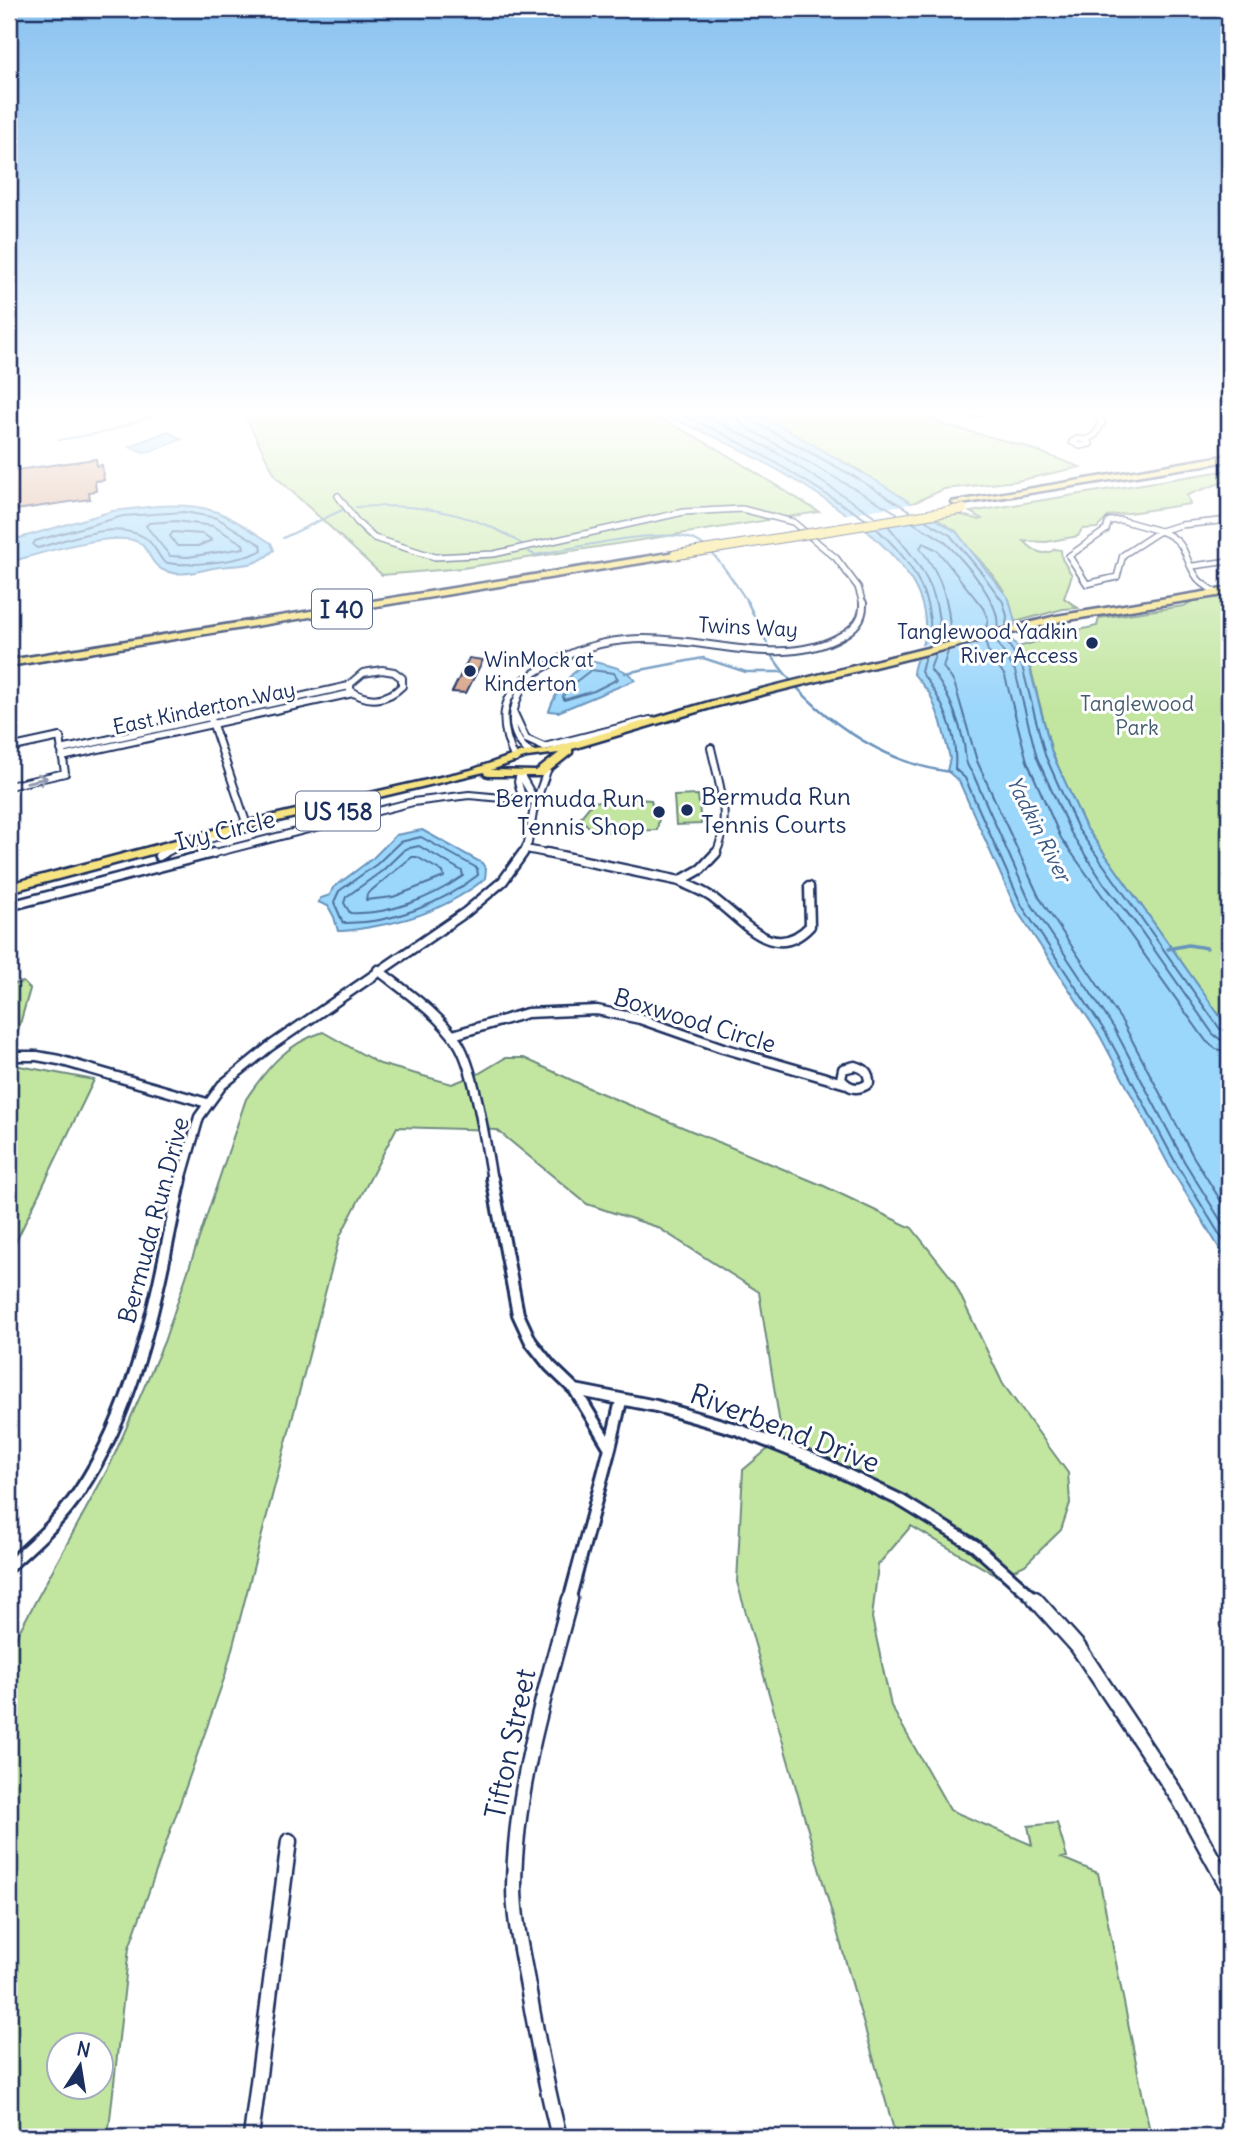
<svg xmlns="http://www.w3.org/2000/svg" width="1238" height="2146" font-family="Delius,sans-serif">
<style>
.green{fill:#c2e6a0;stroke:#6e8a7f;stroke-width:2;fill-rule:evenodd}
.water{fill:#9bd6fb;stroke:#6893bc;stroke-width:2}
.pier{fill:#fff}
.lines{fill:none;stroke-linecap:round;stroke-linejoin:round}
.shore{stroke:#4e729d;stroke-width:2}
.stream-far2{stroke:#6893bc;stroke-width:2}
.stream-far1{stroke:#6893bc;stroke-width:2.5}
.stream{stroke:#6893bc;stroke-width:3.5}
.building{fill:#d7a58a;stroke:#1b2f5e;stroke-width:2}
.street-far4-casing{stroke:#1b2f5e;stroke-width:8}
.street-far3-casing{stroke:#1b2f5e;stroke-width:10}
.street-far2-casing{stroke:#1b2f5e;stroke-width:13}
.street-far1-casing{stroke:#1b2f5e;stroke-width:16}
.street-casing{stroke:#1b2f5e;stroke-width:19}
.primary-casing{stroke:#1b2f5e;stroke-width:5}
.highway-casing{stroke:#1b2f5e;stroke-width:5}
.street-far4{stroke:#fff;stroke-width:5}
.street-far3{stroke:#fff;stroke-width:6}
.street-far2{stroke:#fff;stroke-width:8}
.street-far1{stroke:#fff;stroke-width:10}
.street{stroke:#fff;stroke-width:14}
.primary{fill:#f6e381;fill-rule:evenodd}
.highway{fill:#f6e381;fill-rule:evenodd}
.highway-bridge-casing{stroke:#1b2f5e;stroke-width:11;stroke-linecap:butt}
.highway-bridge{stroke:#f6e381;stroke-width:9}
.oneway{stroke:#8d97ae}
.poi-dot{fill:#1b2f5e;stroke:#fff;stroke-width:2.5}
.labels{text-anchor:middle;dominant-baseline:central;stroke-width:6;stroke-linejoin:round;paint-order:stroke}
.far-street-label{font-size:21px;fill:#1b2f5e;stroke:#fff}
.far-poi-label{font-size:21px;fill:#1b2f5e;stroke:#fff;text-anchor:end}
.far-park-label{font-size:21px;fill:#455d6e;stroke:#fff}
.far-water-label{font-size:21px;font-style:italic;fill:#3b5985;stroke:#fff}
.shield{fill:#fff;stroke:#5f6d8e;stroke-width:2}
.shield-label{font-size:23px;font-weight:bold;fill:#1b2f5e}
.poi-label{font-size:24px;fill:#1b2f5e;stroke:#fff;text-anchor:start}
.street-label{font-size:24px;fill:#1b2f5e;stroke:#fff}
.near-street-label{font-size:28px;fill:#1b2f5e;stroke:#fff}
</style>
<rect width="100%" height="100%" fill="#fff"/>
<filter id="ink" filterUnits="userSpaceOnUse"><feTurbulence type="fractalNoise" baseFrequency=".0143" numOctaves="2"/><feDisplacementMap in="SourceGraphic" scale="14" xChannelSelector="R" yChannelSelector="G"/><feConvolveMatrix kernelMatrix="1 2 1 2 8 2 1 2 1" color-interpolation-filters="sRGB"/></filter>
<g filter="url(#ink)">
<path class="green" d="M242,410H646L716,448L819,512L463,568L382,575L276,477Z
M746,410H918L941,424L1021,445L1080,467L1017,481L944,489L911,504L859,470Z
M1229,470V480L1187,495L1190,504L1109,516L1097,528L1082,529L1078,536L1046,542L1024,541C1033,550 1043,558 1055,549L1061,550L1062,559L1072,575L1064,598L1078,608L1063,609L1015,622L1004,591L987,568L971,551L956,531L935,518L958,514L980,520L982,519L970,512Z
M1229,592V1029L1085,826L1052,753L1030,666L1018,647L1039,641L1034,635L1072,626L1079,630L1097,626L1099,618L1184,606L1202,595Z
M698,795L701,824L676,825L674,796Z
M623,798L651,800L655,818H659L657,830L594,832L580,818L593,802L610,800L611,803H623Z
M23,982L30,989L9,1062V985Z
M323,1032L380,1064L452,1084L478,1074L505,1058H524L591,1089L824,1186L912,1228L953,1280L1003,1384L1068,1473L1070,1503L1061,1530L1025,1565L999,1577L911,1526L878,1565L872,1618L891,1706L950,1810L1032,1845L1028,1826L1057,1823L1067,1857L1062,1858L1098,1873L1151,2137H896L737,1582L743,1470L782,1437L759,1292L657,1227L587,1204L497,1130L397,1127L340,1236L225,1676L129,1948L108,2137H9V1650L110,1465L164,1342L246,1099C267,1068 286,1044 323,1032ZM60,2044H102V2086H60Z
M9,1064L94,1080L9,1256Z"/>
<path class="water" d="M649,410H746L773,422L883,485L956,532L1009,599L1015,622L1011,638L1028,662L1052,753L1085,826L1229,1029V1264L1171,1169L1100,1036L1016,909L959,781L947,771L950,758L941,722L930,694L913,673C914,663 918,657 921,648C927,634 926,616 921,601C896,522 725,436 649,410Z
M167,431L182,439L147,453L129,447Z
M157,506C214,503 225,514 271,543L274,550C255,568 242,564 219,567C200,570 180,579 161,569C145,559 151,541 126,539C96,536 39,554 9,562V541L113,511Z
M594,662C610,666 624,667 635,680L558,712L549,711C555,692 573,666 594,662Z
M422,830L482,863L486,869L485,879C451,905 418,919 376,926C363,928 350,932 338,931L334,917L328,906L318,902L321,898L330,895L333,888L373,858L396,835Z"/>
<path class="pier" d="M917,503L940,517L862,530L840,515Z
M1018,622L1015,635L911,661L919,646Z"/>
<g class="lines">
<path class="shore" d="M669,410C739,436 802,479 865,519
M694,410L776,452L876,517
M736,410L738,419L744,426L897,513
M745,410L749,419L855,477L910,511
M184,512L217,518L261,545L262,550C244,561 184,568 164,562C157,554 153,542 144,537C113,520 68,540 37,548L33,545L35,541L123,516Z
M176,521L213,526L243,544L244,548L188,557L170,556L146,526L149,523Z
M926,521L950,535L981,572L1003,602L1007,616L1006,626
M913,523C923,529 937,535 946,543C963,560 1003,604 997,629
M889,527C920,564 943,592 939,643
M877,529C912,561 935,597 930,646
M173,532L203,534L212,540L198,546H177L170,536Z
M1004,637L1022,666L1045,755L1078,829L1220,1029L1229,1032
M995,639L1015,671L1037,758L1071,833L1104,884L1137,925L1213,1034L1221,1040L1229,1041
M950,640C951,605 942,576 920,548L923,543L937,550L983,608L988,619L985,632
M985,641L988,651L1005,676L1027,761L1061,838L1206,1041L1216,1049L1229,1052
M948,651L943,667L954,682L977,761L1039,897L1123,1023L1193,1156L1229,1214
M936,653L930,669C947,690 958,717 964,744C966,757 964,763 973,774L1030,902L1114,1028L1184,1161L1229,1234
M925,656L921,672C943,701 958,732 955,769L965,778L1022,906L1106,1033L1177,1165L1229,1250
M591,670L614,673L618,679L594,691L564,700L563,696L570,686Z
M421,837L477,868L478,875C441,904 391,924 343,923L334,902L339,891L377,864L400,842Z
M419,846L462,871L463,876C431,898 390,915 350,913L344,903L346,897L382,871L405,849Z
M412,857H417L443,872L444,877L393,897L366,900L367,894Z"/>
<path class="stream-far2" d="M59,440L107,432L169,410
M356,507C415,503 472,511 522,544
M283,538L342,510
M529,552L535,555C572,549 665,525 697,541C715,550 738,588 749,604"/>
<path class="stream-far1" d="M748,603L767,643
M772,656C811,714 881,763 950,772
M625,673L703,658L746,672H781"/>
<path class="stream" d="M1168,949L1188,945L1207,948
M1220,951L1229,953"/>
</g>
<path class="building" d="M96,459L97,466L102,465L104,480L95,481L96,491L89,492L90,499L9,511V471Z
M469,658L483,660L466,693L452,692Z"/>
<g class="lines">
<g class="street-far4-casing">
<path id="street-far4" d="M967,410L968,414L983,413L979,410
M1077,439L1087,440L1090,444L1080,446L1072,442Z
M1087,440L1095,435L1102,423L1094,410
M1225,495L1229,496
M338,496L357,522L374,538L435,557L494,554L684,512L742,509L793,522L836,558L858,587L863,604
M1121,520L1160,531L1123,555L1117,577L1087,584L1069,556L1106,530L1109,521Z
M1160,531C1190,542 1182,558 1198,579C1203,585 1211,589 1217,593
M1160,531L1181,525L1229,520
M1193,566L1229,561"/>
</g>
<g class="street-far3-casing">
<path id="street-far3" d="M382,670L394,672L402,678V686C387,701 367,703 350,690V684L363,673Z
M525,682C511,708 505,732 530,753
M513,711L526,739L544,747L650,720
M9,748L60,737L65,773L9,786
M711,748C719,784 733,820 715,855
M61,750L349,686
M62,757L353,693
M515,759C500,727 497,696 531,675C560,657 589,643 625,640C642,638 660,639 678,641C730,646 793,664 841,636C855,628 864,619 863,603
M520,774L518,782L521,793L535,801
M520,774L535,800
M526,849L556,855
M161,855L173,849L248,828L211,719
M207,855L413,802L469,795L536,801
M522,855L528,843L534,807L548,768"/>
</g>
<g class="street-far2-casing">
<path id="street-far2" d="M547,853L680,881L701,869L716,853
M159,856L164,853
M680,881C691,887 704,891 714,899C745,922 774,964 810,926L809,887
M9,906L213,853
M378,970C406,992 438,1013 458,1043C475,1069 486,1147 492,1180
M453,1035L527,1013L597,1010L640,1019L723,1048L843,1083
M9,1056H37L59,1060L207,1103
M855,1066C865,1069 869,1072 869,1083C859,1091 849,1089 841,1079L843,1069Z
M181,1180L199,1117L222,1085L269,1047L466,912L503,881L523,853"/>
</g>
<g class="street-far1-casing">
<path id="street-far1" d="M492,1178L518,1314L531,1342L550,1366L575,1390L656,1406L739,1430L820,1462L900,1500L975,1546L1037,1601
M610,1448L621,1401
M9,1566C34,1543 60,1521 79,1492C141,1400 158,1285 181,1178
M569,1601L610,1448L575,1390"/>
</g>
<g class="street-casing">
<path id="street" d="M1035,1599L1078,1647L1180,1800L1229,1889
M251,2137L289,1841
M559,2137C546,2085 536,2033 527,1981C521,1949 514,1918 514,1886C515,1787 545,1694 570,1599"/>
</g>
<g class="primary-casing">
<path id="primary" d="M1229,588V594L1056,622L717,706L572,749V753L543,776H489L485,775L484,772L249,828L9,892V884L248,821L471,770L522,752L546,750L709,702L1056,616ZM559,753L536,771L491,770L527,757Z"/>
</g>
<g class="highway-casing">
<path id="highway" d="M1229,455V461L955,505L951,502Z
M675,552L678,553V557L9,666V660Z"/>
</g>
<use href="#street-far4" class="street-far4"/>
<use href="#street-far3" class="street-far3"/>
<use href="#street-far2" class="street-far2"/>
<use href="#street-far1" class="street-far1"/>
<use href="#street" class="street"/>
<use href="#primary" class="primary"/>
<use href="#highway" class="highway"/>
<g class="highway-bridge-casing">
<path id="highway-bridge" d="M675,555L963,509"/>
</g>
<use href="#highway-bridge" class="highway-bridge"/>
</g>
<defs><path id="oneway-shaft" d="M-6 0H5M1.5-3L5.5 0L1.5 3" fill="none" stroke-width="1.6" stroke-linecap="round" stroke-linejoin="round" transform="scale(1.75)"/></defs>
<use class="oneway" href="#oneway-shaft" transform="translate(37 780) rotate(-13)"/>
</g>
<linearGradient id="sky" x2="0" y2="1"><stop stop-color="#89c2f0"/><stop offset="0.58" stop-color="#fff"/><stop offset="1" stop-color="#fff" stop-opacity="0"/></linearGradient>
<rect width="1238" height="710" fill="url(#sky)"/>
<g class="poi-dot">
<circle cx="1092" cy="643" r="7"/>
<circle cx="470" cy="671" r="7"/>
<circle cx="687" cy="810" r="7"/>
<circle cx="659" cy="812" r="7"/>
</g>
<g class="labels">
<g class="far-street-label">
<text transform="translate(748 627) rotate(3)">Twins Way</text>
<text transform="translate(204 708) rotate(-12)">East Kinderton Way</text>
</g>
<g class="far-poi-label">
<text x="1078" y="631">Tanglewood Yadkin<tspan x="1078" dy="24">River Access</tspan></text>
<text x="484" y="659" text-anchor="start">WinMock at<tspan x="484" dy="24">Kinderton</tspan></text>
</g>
<g class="far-park-label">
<text x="1137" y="703">Tanglewood<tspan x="1137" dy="24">Park</tspan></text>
</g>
<g class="far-water-label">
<text transform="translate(1039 829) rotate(63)">Yadkin River</text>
</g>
<g class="shield">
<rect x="312" y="589.5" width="60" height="39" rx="5"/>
<rect x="296" y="791.5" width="84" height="39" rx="5"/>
</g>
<g class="shield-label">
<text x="342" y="609">I 40</text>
<text x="338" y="811">US 158</text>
</g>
<g class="poi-label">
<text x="701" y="796">Bermuda Run<tspan x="701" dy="28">Tennis Courts</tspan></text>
<text x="645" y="798" text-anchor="end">Bermuda Run<tspan x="645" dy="28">Tennis Shop</tspan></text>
</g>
<g class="street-label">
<text transform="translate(225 830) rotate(-14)">Ivy Circle</text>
<text transform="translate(695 1020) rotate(17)">Boxwood Circle</text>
<text transform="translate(153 1220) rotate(-75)">Bermuda Run Drive</text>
</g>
<g class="near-street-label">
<text transform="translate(785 1428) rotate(21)">Riverbend Drive</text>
<text transform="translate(510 1744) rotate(-78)">Tifton Street</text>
</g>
</g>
<rect width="1238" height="2146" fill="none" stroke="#fff" stroke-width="35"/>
<rect x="18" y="18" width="1203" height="2111" fill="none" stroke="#1b2f5e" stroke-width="2.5" filter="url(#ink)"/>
<g transform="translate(80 2066) rotate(12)"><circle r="33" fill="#ffffff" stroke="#a4acbf" stroke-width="2"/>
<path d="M0-5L12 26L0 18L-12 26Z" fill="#1b2f5e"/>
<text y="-10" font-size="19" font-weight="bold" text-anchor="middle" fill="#1b2f5e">N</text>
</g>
</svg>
